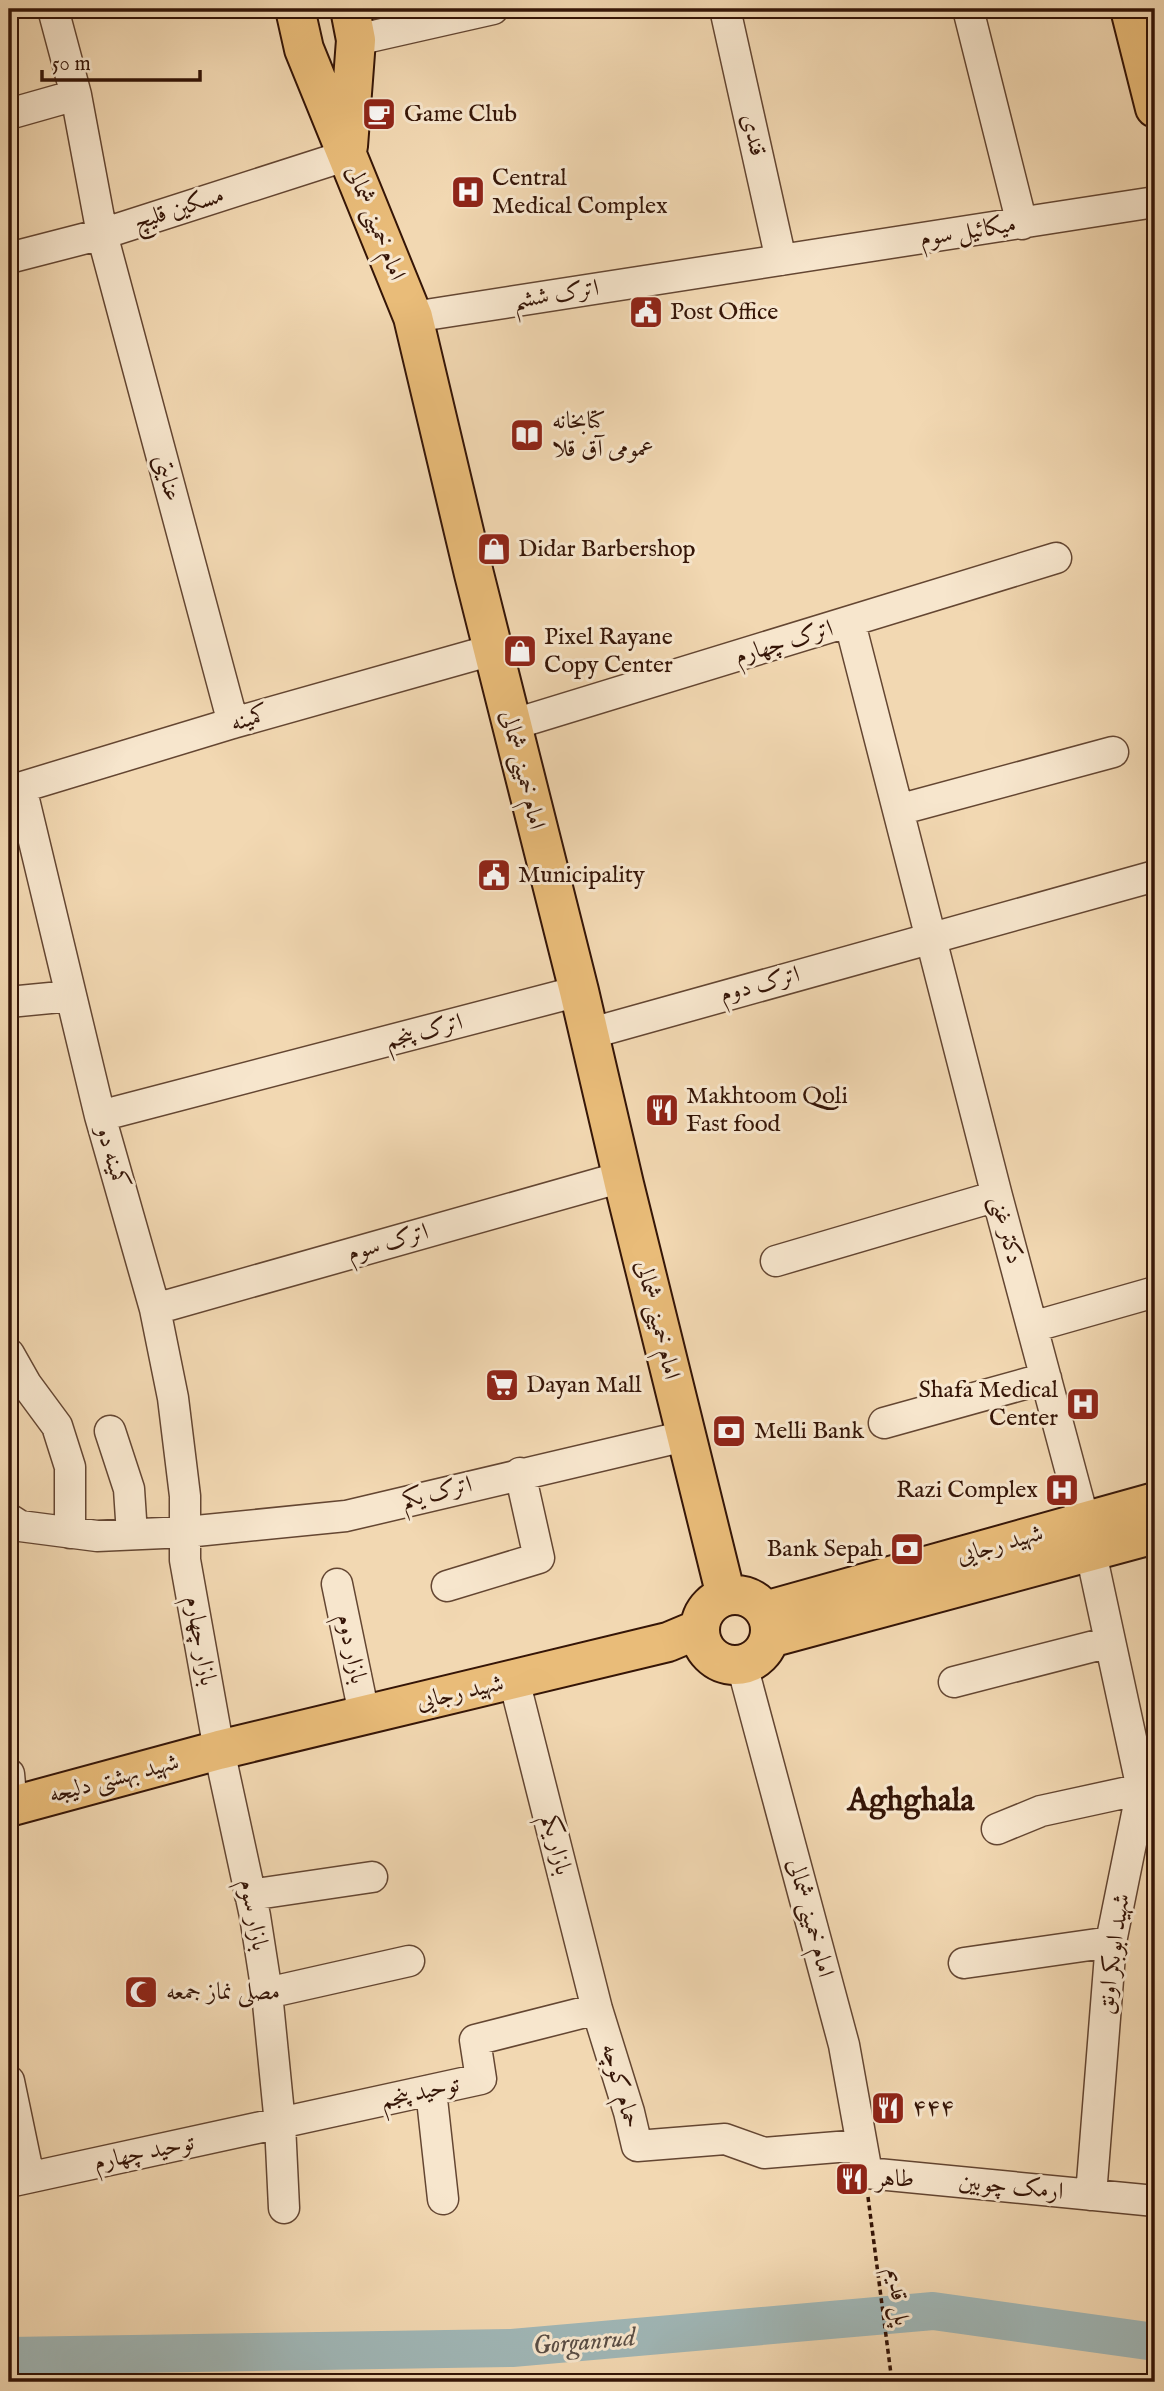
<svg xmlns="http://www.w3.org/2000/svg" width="1164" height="2391" font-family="'IM FELL English',Amiri,serif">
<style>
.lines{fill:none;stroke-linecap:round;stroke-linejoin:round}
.river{stroke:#a0b7b7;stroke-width:38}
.minor-casing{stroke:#644632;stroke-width:33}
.major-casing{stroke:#351507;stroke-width:42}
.path{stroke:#351507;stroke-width:3.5;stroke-dasharray:5 3.5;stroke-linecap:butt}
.minor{stroke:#f7e6cd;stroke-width:30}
.major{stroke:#e9bc79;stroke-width:38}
.labels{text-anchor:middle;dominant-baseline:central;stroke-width:6;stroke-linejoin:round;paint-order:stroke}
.poi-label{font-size:24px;fill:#351507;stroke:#f7e6cd;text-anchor:start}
.street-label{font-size:24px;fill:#351507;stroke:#f7e6cd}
.water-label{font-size:26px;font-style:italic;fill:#5a4e45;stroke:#f7e6cd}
.district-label{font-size:32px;font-weight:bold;fill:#351507;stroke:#f7e6cd}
</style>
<rect width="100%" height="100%" fill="#f2d8b2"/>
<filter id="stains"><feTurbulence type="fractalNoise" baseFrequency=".00286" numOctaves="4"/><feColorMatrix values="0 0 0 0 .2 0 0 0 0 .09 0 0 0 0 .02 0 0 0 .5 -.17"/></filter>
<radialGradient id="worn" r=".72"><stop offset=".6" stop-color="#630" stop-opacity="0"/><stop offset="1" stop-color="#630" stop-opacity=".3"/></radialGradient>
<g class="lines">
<path class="river" d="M9,2356L512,2348L933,2311L1155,2342"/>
<g class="minor-casing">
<path id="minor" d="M53,9L76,95L102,234L233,723
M725,9L781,260
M968,9L1022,224
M356,40L493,9
M9,114L76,95
M9,258L102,234L348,155
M413,317L1155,202
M850,623L997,1196L1084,1521
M511,725L1056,558
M21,787L100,1116L155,1309L173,1398L185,1496V1560L219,1750L255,1916L267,1993L280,2124L284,2208
M9,791L233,723L492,650
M898,810L1113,752
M9,1002L71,996
M588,1034L1155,876
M100,1116L579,991
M776,1261L997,1196
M155,1309L622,1177
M1032,1327L1155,1292
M9,1354L26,1384L57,1426L70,1467V1533
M884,1423L1046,1378
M110,1431L129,1489L132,1534
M9,1519L20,1526L97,1536L186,1532L346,1516L685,1436
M1091,1553L1142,1789L1111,1942L1091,2195
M337,1584L364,1714
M447,1586L539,1558L520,1473
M742,1665L844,2045L867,2173L1155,2201
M514,1680L597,2009L629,2112L637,2146L725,2139L764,2153L862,2145
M954,1682L1110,1642
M9,1774L12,1806
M997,1829L1041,1811L1142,1789
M250,1895L372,1877
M964,1963L1111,1942
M267,1993L409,1961
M9,2081L29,2177
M431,2090L443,2199
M9,2182L481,2079L475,2040L597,2009"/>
</g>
<g class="major-casing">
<path id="major" d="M295,9L304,49L413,317L474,574L579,991L624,1184L726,1596
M1130,9L1155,108
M348,146L356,40L350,9
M700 1630a35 35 0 1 1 70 0a35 35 0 1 1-70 0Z
M765,1611L1155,1502
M770,1638L1155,1534
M9,1807L219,1750L668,1642L699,1629"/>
</g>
<path class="path" d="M868,2197L892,2382"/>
<use href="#minor" class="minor"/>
<use href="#major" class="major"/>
</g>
<defs>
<g id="cafe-square" transform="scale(1.75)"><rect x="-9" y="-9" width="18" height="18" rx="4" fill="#8f2418" stroke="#f7e6cd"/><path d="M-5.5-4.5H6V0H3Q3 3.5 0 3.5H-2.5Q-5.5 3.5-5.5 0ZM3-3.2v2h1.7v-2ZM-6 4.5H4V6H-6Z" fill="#fff"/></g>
<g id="hospital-square" transform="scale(1.75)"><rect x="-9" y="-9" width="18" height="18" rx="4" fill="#8f2418" stroke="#f7e6cd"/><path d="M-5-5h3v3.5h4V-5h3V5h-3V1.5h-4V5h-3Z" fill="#fff"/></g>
<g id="civic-square" transform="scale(1.75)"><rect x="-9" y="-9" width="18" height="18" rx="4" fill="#8f2418" stroke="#f7e6cd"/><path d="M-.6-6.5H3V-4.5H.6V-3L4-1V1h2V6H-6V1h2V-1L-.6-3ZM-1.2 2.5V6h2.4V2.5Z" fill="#fff"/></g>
<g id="library-square" transform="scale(1.75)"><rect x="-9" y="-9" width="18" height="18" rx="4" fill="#8f2418" stroke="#f7e6cd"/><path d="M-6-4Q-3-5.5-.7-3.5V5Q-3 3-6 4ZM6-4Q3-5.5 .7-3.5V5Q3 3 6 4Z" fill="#fff"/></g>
<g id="shop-square" transform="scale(1.75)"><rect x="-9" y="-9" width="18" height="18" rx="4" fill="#8f2418" stroke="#f7e6cd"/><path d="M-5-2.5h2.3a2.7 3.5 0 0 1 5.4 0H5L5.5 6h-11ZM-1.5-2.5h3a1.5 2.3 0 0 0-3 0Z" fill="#fff"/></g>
<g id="restaurant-square" transform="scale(1.75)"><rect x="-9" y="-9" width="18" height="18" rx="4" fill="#8f2418" stroke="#f7e6cd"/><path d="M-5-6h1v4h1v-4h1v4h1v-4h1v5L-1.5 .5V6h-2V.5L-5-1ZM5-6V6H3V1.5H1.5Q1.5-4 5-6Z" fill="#fff"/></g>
<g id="supermarket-square" transform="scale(1.75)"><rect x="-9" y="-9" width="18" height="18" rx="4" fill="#8f2418" stroke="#f7e6cd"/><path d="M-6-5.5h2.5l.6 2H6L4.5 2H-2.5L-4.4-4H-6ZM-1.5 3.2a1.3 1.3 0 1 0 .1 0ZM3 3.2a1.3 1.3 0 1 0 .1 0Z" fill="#fff"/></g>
<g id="bank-square" transform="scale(1.75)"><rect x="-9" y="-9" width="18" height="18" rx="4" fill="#8f2418" stroke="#f7e6cd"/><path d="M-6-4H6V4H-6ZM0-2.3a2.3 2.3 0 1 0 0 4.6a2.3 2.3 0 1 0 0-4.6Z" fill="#fff"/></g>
<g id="mosque-square" transform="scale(1.75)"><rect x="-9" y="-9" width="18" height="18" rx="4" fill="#8f2418" stroke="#f7e6cd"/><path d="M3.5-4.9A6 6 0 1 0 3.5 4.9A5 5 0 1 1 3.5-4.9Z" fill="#fff"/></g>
</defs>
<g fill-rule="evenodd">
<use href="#cafe-square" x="379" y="114"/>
<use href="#hospital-square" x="468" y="192"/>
<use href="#civic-square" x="646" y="312"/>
<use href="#library-square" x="527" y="435"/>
<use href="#shop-square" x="494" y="549"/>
<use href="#shop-square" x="520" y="651"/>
<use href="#civic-square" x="494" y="875"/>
<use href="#restaurant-square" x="662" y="1110"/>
<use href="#supermarket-square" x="502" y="1385"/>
<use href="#hospital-square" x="1083" y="1404"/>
<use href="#bank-square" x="729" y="1431"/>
<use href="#hospital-square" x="1062" y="1490"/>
<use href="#bank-square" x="907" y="1549"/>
<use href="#mosque-square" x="141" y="1992"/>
<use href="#restaurant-square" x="888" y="2108"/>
<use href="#restaurant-square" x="852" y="2179"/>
</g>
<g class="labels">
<g class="poi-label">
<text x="404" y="114">Game Club</text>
<text x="492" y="178">Central<tspan x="492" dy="28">Medical Complex</tspan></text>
<text x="670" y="312">Post Office</text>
<text x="552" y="421">کتابخانه<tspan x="552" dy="28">عمومی آق قلا</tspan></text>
<text x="518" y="549">Didar Barbershop</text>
<text x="544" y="637">Pixel Rayane<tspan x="544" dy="28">Copy Center</tspan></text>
<text x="518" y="875">Municipality</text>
<text x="686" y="1096">Makhtoom Qoli<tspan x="686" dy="28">Fast food</tspan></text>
<text x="526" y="1385">Dayan Mall</text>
<text x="1058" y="1390" text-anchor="end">Shafa Medical<tspan x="1058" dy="28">Center</tspan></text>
<text x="754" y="1431">Melli Bank</text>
<text x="1038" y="1490" text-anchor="end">Razi Complex</text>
<text x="883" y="1549" text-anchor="end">Bank Sepah</text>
<text x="166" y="1992">مصلی نماز جمعه</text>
<text x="912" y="2108">۴۴۴</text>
<text x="876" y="2179">طاهر</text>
</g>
<g class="street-label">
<text transform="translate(753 135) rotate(77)">قندی</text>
<text transform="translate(179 209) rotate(-18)">مسکین قلیچ</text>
<text transform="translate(375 223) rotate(68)">امام خمینی شمالی</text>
<text transform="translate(968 232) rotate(-9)">میکائیل سوم</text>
<text transform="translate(556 295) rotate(-9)">اترک ششم</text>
<text transform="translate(167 478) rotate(75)">عنایتی</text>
<text transform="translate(784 643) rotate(-17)">اترک چهارم</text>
<text transform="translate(250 719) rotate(-17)">کمینه</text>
<text transform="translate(522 770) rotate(76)">امام خمینی شمالی</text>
<text transform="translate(760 985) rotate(-15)">اترک دوم</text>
<text transform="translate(424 1032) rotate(-15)">اترک پنجم</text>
<text transform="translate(112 1158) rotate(74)">کمینه دو</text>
<text transform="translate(1006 1230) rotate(75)">دکتر غنی</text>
<text transform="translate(388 1243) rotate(-16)">اترک سوم</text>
<text transform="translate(657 1320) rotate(76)">امام خمینی شمالی</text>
<text transform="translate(437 1493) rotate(-14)">اترک یکم</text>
<text transform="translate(1000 1545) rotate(-16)">شهید رجایی</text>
<text transform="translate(200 1641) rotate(80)">بازار چهارم</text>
<text transform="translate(351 1649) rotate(78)">بازار دوم</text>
<text transform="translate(460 1693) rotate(-13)">شهید رجایی</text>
<text transform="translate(114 1779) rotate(-15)">شهید بهشتی دلیجه</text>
<text transform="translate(556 1845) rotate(76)">بازار یکم</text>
<text transform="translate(253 1915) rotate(79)">بازار سوم</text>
<text transform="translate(810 1918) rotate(75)">امام خمینی شمالی</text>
<text transform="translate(1114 1954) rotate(-82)">شهید ابوبکر اونق</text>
<text transform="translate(620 2086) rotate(74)">حمام کوچه</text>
<text transform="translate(420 2093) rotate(-13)">توحید پنجم</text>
<text transform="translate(144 2153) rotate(-12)">توحید چهارم</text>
<text transform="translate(1011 2187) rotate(6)">ارمک چوبین</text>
<text transform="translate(898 2297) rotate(82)">پل قدیم</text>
</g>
<g class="water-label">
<text transform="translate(584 2342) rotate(-5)">Gorganrud</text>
</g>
<g class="district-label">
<text x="911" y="1801">Aghghala</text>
</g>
</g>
<rect width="1164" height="2391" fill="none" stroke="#f2d8b2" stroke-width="35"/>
<rect x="10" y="10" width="1143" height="2370" fill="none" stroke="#351507" stroke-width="3.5"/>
<rect x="18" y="18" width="1129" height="2356" fill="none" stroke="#351507" stroke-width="2"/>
<path d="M42 70v10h158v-10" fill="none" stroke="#351507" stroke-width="3.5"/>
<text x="52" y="70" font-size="21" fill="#351507" stroke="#f7e6cd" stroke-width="5" paint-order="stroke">50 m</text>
<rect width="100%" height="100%" filter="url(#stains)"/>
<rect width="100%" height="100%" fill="url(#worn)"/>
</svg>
